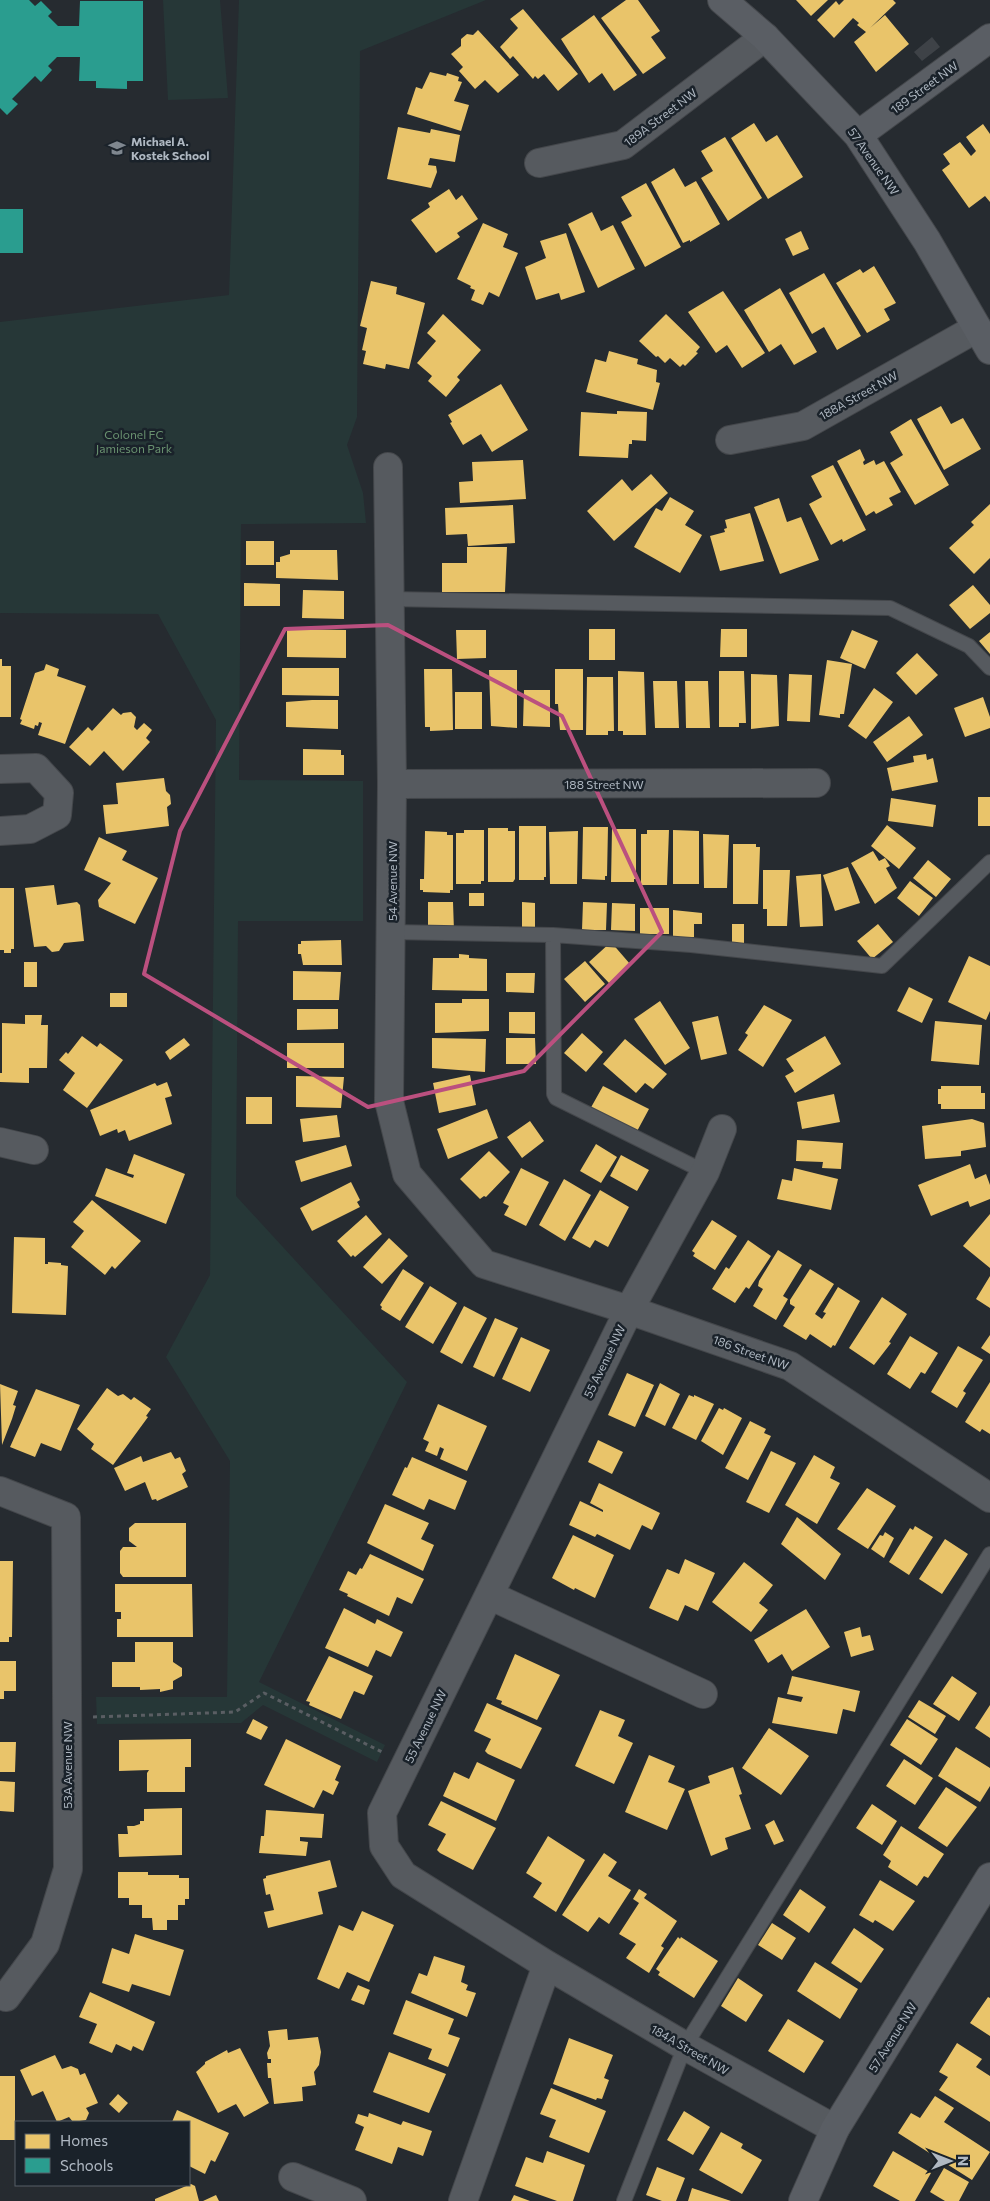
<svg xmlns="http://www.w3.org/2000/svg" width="990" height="2201" font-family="Commissioner,sans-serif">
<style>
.green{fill:#263737}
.homes{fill:#e9c46a}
.schools{fill:#2a9d8f}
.building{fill:#3e4247}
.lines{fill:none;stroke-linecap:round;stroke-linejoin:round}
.lane-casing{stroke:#44474b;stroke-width:16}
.street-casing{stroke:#44474b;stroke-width:30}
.secondary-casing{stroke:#44474b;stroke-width:30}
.path{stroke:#5a5e63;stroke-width:3;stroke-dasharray:4 4;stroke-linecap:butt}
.lane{stroke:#565a5f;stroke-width:14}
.street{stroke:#565a5f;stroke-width:28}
.secondary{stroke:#5a5e64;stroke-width:28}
.marked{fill:none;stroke:#bb507f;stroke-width:4;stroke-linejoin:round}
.labels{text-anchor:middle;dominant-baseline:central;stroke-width:5;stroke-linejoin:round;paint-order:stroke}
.street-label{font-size:12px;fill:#afb8c2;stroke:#1a222a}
.poi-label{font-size:12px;font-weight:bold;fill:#afb8c2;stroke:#1a222a;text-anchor:start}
.park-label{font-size:12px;fill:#69916f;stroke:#1a222a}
</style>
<rect width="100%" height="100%" fill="#262b30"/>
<path class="green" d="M163,0H220L228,98L168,100Z
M239,0H486L360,51L357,417L347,445L363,493L366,523L241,524L239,780L363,781V921H238L236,1196L407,1382L259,1682L385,1745L377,1762L263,1705L241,1723L97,1724L96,1697H227L230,1461L166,1357L210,1275L216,720L158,614L0,613V322L229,295Z"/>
<path class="homes" d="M626,0H638L660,31L651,37L666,58L643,74L601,18Z
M796,0H828L811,16Z
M844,0H893L896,3L870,28L885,15L909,44L876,72L854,42L866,32L857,25L859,23L853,18L834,38L817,20L836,1L839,5Z
M523,9L578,74L558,91L544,74L538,79L535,76L533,79L513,56L510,59L500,47L518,28L510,19Z
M594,15L637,75L614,91L602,73L589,83L561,39Z
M478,30L519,75L498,93L485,80L475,89L459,71L463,67L451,54L461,46V39L467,34L473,35Z
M430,72L446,76L447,73L459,77L458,81L462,82L454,101L469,105L461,131L407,114L416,87L422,89Z
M754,123L766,142L777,135L803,177L768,199L731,138Z
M983,124L990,134V202L985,196L969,208L942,170L950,164L943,154L960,142L971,156L976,151L966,137Z
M398,127L430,133L431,129L460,135L455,162L430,158L428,165L436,166L437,172L431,188L387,179Z
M725,137L762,198L728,221L701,178L713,171L701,151Z
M674,168L685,187L696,181L720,224L690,242V240L683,243L651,182Z
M646,183L681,247L645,267L621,222L632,216L621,197Z
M449,189L456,200L462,195L478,219L457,233L460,237L436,253L411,220L430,207L428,203Z
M592,212L601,231L613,225L635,269L598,288L568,224Z
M483,223L508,234L503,247L518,253L499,297L489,292L483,305L471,300L475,290L470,288L471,286L457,279Z
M801,231L809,249L793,256L785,239Z
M566,233L585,292L561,300L559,293L536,300L525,267L546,258L540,241Z
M874,266L896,303L884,309L890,320L867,333L836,283L860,269L863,273Z
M824,273L861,336L837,350L824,327L812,334L789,293Z
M371,281L397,287L396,294L425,303L409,369L386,364L385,369L363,364L366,351L362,350L367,328L360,326Z
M780,288L817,352L794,365L781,344L769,352L744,310Z
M723,291L765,353L742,368L727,345L716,353L688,312Z
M443,314L481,350L457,377L460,380L446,397L428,381L432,376L417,363L436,341L427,333Z
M666,314L700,347L696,352L698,353L685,366L683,364L680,367L670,358L665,363L658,356L656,357L639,341Z
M609,351L638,359L637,364L657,370L656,382L660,383L653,410L586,392L595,359L606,362Z
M501,384L528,430L492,452L481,434L463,445L450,423L452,422L448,415Z
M941,406L951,424L963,418L981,449L944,470L917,419Z
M617,411L647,412L646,441L632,440V444H629L628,458L579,456L581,412L617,414Z
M911,419L949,485L915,505L890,463L903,455L890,432Z
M860,449L865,460L863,462L864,465L874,460L876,465L884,461L901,492L889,498L893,505L876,514L874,511L866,516L837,461Z
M523,460L526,499L460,503L459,482L473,481L472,462Z
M833,465L866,530L843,542L842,539L831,545L809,504L822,497L811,476Z
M651,474L668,493L614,541L587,511L622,479L632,491Z
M670,497L694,511L685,525L702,535L680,573L634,547L656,508L662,511Z
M779,498L787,522L801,517L819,560L780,574L754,507Z
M990,504V558L974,574L949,548L974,525L971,522Z
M513,505L515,543L468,546L467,534L446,535L445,508Z
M750,513L764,561L720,571L710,536L725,532L724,529L727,528L725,520Z
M246,541H274V565H246Z
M467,547H507L505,592H442V563H467Z
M290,550H337L338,580L276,578V562H280V557L290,554Z
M244,583L280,584V606H244Z
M973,585L990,605V613L970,629L949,605Z
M303,590L344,591V619L302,618Z
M287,629L346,630V658L287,657Z
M589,629H615V660H589Z
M721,629H747V657H720Z
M456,630H486V658L457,659Z
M852,630L878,641L865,669L840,658Z
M990,632V654L979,641Z
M917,653L938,675L916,695L896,673Z
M0,659H2V666H11V717H0Z
M827,660L852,664L844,714H840V718L819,715Z
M46,664L59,669L57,676L86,686L65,744L38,735L42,723L39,722L38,726L35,725L34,729L20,724L22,720L20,719L35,673L44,670Z
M282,668H339V696L282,695Z
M424,669H452L453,730L430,731V727H425Z
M555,669H583V730H560L558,704H555Z
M489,670H517V728L491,726Z
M618,671L644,672L646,735H623V731H618Z
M719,671H744L746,723H739V727H719Z
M751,674L777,675L779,726L751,729Z
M789,674L812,675L810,722L787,721Z
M587,677H613L614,731H608V735H586Z
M653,681H677L679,728H655Z
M685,681H708L710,728H686Z
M874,688L893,702L866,739L848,726Z
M524,690H550V727L523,726Z
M455,692H482V729H455Z
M983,697L990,717V728L965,737L954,708Z
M312,700H338V729L286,727V702Z
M113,708L121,715L123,713L131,712L136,717L134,727L137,730L144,723L152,730L146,738L150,742L123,771L104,751L90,766L69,747L88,727L92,731Z
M909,716L923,735L887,762L873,742Z
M303,749L341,750V755H344V775H303Z
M926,754L927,760L933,758L938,782L892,791L887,768L914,762L913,756Z
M164,778L166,791L170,795L171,804L167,807L169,826L106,834L103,805L118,804L116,783Z
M978,797H990V826H978Z
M891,798L936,805L933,827L888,821Z
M887,825L916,848L899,869L871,846Z
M519,826H546V877H544V880H519Z
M583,827H608L607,876H605V880L582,879Z
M488,828H508V831H515V879L513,882H488Z
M612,829H636V879H634V882H611Z
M464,830H484V881H481V884H456V833H464Z
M647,830H669L667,885H641V834H647Z
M673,830L699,831V884H673Z
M425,831L447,832V835H453V890H450V893L423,892V890H420V879H424Z
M578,831L577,884H550L549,832Z
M703,834L729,835L727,888H704Z
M99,837L127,851L122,860L158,878L135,924L99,907L98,900L111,883L84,870Z
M733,844H756V847H760L758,904H733Z
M873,851L879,861L885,858L890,866L886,868L897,888L875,904L851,863Z
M928,860L951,879L936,897L913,878Z
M848,867L860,903L835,911L823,875Z
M763,870H790L787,926H767V909H763Z
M821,874L823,926L800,927L796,876Z
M910,881L933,898L919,916L897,898Z
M54,885L57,905L77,902L80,905L84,941L64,943L59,951L52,952L46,946L34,947L25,888Z
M0,888H14V949H11V953H4V950H0Z
M469,893H484V906H469Z
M428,902H453L454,931H428Z
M522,902L535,903V927H522Z
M583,902L607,903L606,930H582Z
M612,903L635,904V931L611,930Z
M640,908H669V934H640Z
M673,910L702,913V924H694V937H673Z
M732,924H744V944H732Z
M878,924L893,942L872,959L857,941Z
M341,940L342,965H303L301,954H298V944H301V941Z
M611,942L630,964L609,983L589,962Z
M459,954L469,955V958L487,959V991L432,990L433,958H459Z
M969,956L990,966V1011L986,1020L948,1002Z
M585,961L605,984L585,1002L564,979Z
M24,962H37V987H24Z
M293,971L341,972L339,1000H293Z
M506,973H535L534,993L506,992Z
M909,987L933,999L922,1023L897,1011Z
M110,993H127V1007H110Z
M462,999H489V1031L435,1033V1003H462Z
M660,1001L690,1048L665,1065L634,1019Z
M764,1005L792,1020L763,1067L738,1050L748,1035L745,1033Z
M297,1009H338V1029L297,1030Z
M509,1012H535V1034L509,1033Z
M25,1015H42L41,1025H48L47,1068H29V1083L0,1082V1073H2V1023L25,1024Z
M718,1016L727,1054L701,1060L692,1022Z
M935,1021L982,1025L979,1065L931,1061Z
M582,1033L603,1052L586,1072L564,1053Z
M82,1036L97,1047L100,1043L123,1060L87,1108L63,1090L75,1073L59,1060L66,1052L68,1054Z
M825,1036L841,1064L795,1093L785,1076L794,1071L786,1059Z
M184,1038L190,1045L170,1060L165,1052Z
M432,1038L486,1039L485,1072L432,1068Z
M506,1038H535L536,1064H506Z
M625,1039L667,1074L653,1089L645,1083L636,1093L603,1064Z
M287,1043H344V1068H287Z
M470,1075L476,1105L439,1113L433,1083Z
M296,1076L344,1077L341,1108L296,1107Z
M167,1082L172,1096L165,1098L172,1124L129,1141L125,1130L118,1133L117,1129L100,1136L90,1110L155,1083L157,1086Z
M603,1086L649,1109L635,1135L589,1111Z
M941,1086H981V1093H985V1109H941V1104H938V1089H941Z
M834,1094L840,1122L802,1129L797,1102Z
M246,1097H272V1124H246Z
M487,1109L498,1138L448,1159L437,1129Z
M337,1115L340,1137L303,1142L300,1119Z
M972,1119L984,1123L986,1147L961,1151V1156L925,1159L922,1126Z
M530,1121L544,1141L522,1158L507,1137Z
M797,1140L843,1143L841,1169L822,1168L823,1162L796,1161Z
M596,1144L617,1157L601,1183L580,1171Z
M346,1145L352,1166L301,1182L295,1161Z
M489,1151L510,1172L486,1197L484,1196L480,1199L460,1179Z
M134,1154L185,1174L166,1224L95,1196L106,1168L133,1178L134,1175L127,1173Z
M621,1155L649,1170L637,1191L610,1176Z
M970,1164L975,1179L986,1174L990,1185V1199L970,1207L968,1201L931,1216L918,1185Z
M521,1168L549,1182L526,1226L504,1215L509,1206L503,1203Z
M794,1168L838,1179L831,1210L777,1199L782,1179L792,1181Z
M564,1179L591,1195L565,1241L539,1225Z
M351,1182L360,1200L357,1202L360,1207L312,1231L300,1208Z
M600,1190L629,1207L608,1247L595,1240L590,1248L572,1238Z
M92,1200L141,1241L115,1269L112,1266L105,1275L71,1247L84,1231L73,1222Z
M990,1214V1268L963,1246Z
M366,1215L382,1234L355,1257L353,1255L351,1257L337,1241Z
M712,1220L737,1236L715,1270L693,1256L695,1253L692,1251Z
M14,1237L45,1238V1264H48V1262L61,1263V1265L68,1266L66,1315L12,1313Z
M389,1238L408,1256L382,1284L363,1267Z
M748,1240L771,1256L749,1289L746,1287L735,1303L712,1289L726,1267L729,1269Z
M778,1250L802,1265L783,1296L788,1299L776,1320L753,1306L763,1289L758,1286L759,1281Z
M403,1269L424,1283L400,1321L381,1309L382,1307L380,1305Z
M810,1269L834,1284L815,1314L822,1319L826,1313L823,1312L838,1287L860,1301L835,1346L833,1345L831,1348L810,1334L806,1340L783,1326L795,1307L790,1304V1300Z
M990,1276V1308L976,1299Z
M430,1286L457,1303L433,1344L405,1327Z
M882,1297L907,1314L889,1342L891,1343L874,1365L849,1348Z
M464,1306L487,1318L462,1364L440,1352Z
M495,1318L518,1328L494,1377L473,1367Z
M990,1335V1354L981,1348Z
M910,1336L938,1353L925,1374L921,1372L910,1389L887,1374Z
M521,1337L550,1350L530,1392L502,1379Z
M958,1346L983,1360L963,1391L966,1393L957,1408L931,1392Z
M627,1373L654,1385L635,1427L608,1415Z
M990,1382V1434L982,1429L980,1432L965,1422Z
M660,1383L680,1394L665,1426L645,1416Z
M0,1384L18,1391L13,1405L16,1406L12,1419L2,1445Z
M107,1388L118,1396L123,1394L131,1400L134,1397L151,1409L146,1416L148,1417L113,1465L91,1449L94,1444L77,1429Z
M36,1389L80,1405L61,1451L41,1443L35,1457L10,1447Z
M689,1395L694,1397V1395L714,1404L696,1440L672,1428Z
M438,1404L487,1426L467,1471L440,1459L444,1449L440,1447L437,1456L425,1451L429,1442L423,1439Z
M719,1408L723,1410L724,1408L742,1418L723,1455L701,1441Z
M750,1421L766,1429L764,1433L771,1436L748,1480L725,1468Z
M598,1440L623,1452L612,1474L588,1462Z
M771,1451L796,1463L769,1513L746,1502Z
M171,1452L175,1459L180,1457L186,1471L182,1474L188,1487L157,1501L156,1499L152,1500L145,1482L125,1491L114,1468L141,1456L143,1462Z
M814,1455L835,1467L830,1478L840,1483L817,1524L785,1505Z
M412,1457L467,1481L455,1510L429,1499L424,1510L392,1495L405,1467L407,1468Z
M599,1483L660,1513L652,1530L642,1525L630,1550L597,1534L595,1537L569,1525L580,1501L603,1512V1510L590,1503Z
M867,1488L896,1506L868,1549L837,1529Z
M385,1504L429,1523L421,1539L434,1545L423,1571L367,1543Z
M797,1517L841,1554L825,1580L781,1544Z
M135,1523H186V1577H123L120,1573V1551L123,1547H137L129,1541V1528Z
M915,1526L933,1537L909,1575L889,1562L910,1528L913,1530Z
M885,1532L894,1538L884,1558L871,1549L880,1535L883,1536Z
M573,1535L614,1555L595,1598L575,1588L574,1590L552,1578Z
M945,1539L968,1554L942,1594L919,1579Z
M370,1554L424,1579L412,1604L397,1597L389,1616L347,1596L348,1594L339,1590L348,1571L356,1575L360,1568L362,1569Z
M685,1559L715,1573L698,1611L685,1605L678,1621L649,1608L667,1569L679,1574Z
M0,1561H13L12,1637H9V1642H0Z
M744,1562L773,1585L759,1603L768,1610L751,1632L712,1602Z
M115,1584H192L193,1637H117V1619H121V1612H115Z
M344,1608L375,1624L377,1619L403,1632L391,1657L376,1650L368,1667L325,1648Z
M806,1609L830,1647L792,1671L782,1654L768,1663L754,1640Z
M860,1627L862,1637L870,1635L874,1650L851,1657L844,1632Z
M135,1642H173V1662L182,1668V1676L173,1681V1689L160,1692V1689L140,1690V1687H112V1662H135Z
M515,1654L560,1675L537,1720L501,1704L502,1701L496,1699Z
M329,1656L373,1676L364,1695L354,1691L341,1719L309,1705L310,1702L306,1701Z
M0,1661H16V1691H4V1699H0Z
M792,1676L860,1691L855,1712L843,1709L837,1734L772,1723L778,1697L801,1702L803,1697L787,1694Z
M952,1676L977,1693L959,1721L933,1704Z
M919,1700L946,1716L935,1734L908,1717Z
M487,1703L542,1728L521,1769L488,1754L485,1751L491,1739L474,1731Z
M990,1705V1738L975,1728Z
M600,1710L625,1720L618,1736L633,1743L614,1784L575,1766Z
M253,1719L268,1727L261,1740L246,1733Z
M907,1719L938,1739L921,1765L890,1745Z
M769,1728L809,1756L781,1795L742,1768Z
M191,1739V1767H185V1792H147V1773L149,1770L119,1771V1740Z
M286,1739L341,1766L335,1780L339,1782L333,1795L323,1790L314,1808L264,1785Z
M0,1742H16L15,1772H0Z
M956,1747L990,1768V1786L980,1802L938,1776Z
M649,1755L675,1766L668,1782L685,1789L667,1830L625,1812Z
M904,1759L933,1778L915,1805L886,1786Z
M477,1762L515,1780L496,1821L443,1796L454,1772L469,1779Z
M733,1767L742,1794L739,1795L751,1829L725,1838L728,1849L711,1856L688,1791L710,1783L708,1776Z
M0,1781L15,1782L14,1812L0,1811Z
M946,1787L977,1807L947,1847L918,1828Z
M441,1801L496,1828L473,1870L440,1853L437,1850L446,1834L428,1825Z
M872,1804L897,1821L882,1845L856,1828Z
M182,1808V1855L119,1857L118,1834H128L127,1826H134L140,1824V1821H144V1809Z
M266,1810L324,1814L322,1838L300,1837V1841L308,1842L306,1856L259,1853L261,1836H264Z
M774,1820L784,1841L774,1845L765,1825Z
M901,1826L944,1854L928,1878L924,1876L917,1886L888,1867L891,1861L883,1855Z
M548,1836L585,1860L556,1912L533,1897L542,1883L526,1873Z
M604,1853L617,1862L608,1876L631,1890L609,1924L599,1917L588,1932L562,1915Z
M330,1860L337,1887L318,1892L323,1914L268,1928L264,1912L274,1910L270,1894L266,1895L263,1879L266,1878V1876Z
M118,1872H148V1875H179V1878H189V1899H185V1905H178V1920H167V1930H153L152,1918H142V1905H129V1898H118Z
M880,1880L915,1901L893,1931L875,1920L873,1923L859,1915Z
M639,1889L647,1894L644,1898L677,1921L661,1946L664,1948L649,1973L626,1958L636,1944L619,1934L639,1903L633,1899Z
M800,1889L826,1907L809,1933L783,1915Z
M362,1911L394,1925L369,1982L347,1972L339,1989L317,1979L339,1925L353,1931Z
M772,1923L796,1938L782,1960L758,1945Z
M854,1928L884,1949L861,1983L831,1963Z
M135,1934L184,1950L170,1996L132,1984L129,1992L102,1983L112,1948L129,1954Z
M678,1937L680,1939L681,1937L718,1961L694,1998L658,1975L660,1972L656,1969Z
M434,1956L465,1966L461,1982L468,1985L466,1990L476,1993L467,2017L411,1993L419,1973L427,1976Z
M815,1962L858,1989L840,2019L797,1991Z
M738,1978L763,1995L746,2022L721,2006Z
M358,1985L370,1990L364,2005L351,2000Z
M90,1992L155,2022L143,2051L133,2046L131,2051L116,2044L112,2053L89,2043L97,2024L79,2017Z
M988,1997L990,1998V2036L970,2023Z
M406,2000L454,2019L448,2034L460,2038L448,2067L428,2059L432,2049L393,2034Z
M788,2019L824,2041L804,2073L768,2051Z
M287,2029L288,2040L318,2037L321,2052L319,2065L314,2072L316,2085L302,2087L303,2101L274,2104L271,2078H268L267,2063H271V2059H268L267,2053L270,2046L268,2031Z
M569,2038L613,2055L604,2078L609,2080L602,2099L597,2098L596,2100L553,2084Z
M957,2043L982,2059L976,2067L990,2076V2122L939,2090L948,2077L939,2072Z
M240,2048L269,2103L244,2117L236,2104L218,2113L196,2072L205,2064V2062L227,2050L228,2053Z
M389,2052L446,2074L429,2113L373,2092Z
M55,2055L62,2069L71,2066L78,2069L80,2075L85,2073L98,2103L86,2108L89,2113L86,2120L73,2122L69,2117L57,2122L43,2091L32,2096L20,2070Z
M0,2076H15V2140H0Z
M551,2088L606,2111L589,2153L549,2137L556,2120L540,2114Z
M118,2094L128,2103L119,2113L109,2104Z
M935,2096L954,2108L944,2122L990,2152L972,2180L898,2133L911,2113L920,2118Z
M177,2110L229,2133L215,2162L211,2160L205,2174L189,2166V2122H172Z
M684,2111L710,2127L693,2155L667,2140Z
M369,2113L401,2125L403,2121L432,2131L423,2156L398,2147L392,2164L355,2150L364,2127L355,2123L358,2114L368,2117Z
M721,2132L743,2144L741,2148L762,2160L742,2194L699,2170Z
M547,2151L585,2165L573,2201H557L515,2186L526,2157L543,2163Z
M893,2151L931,2173L915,2201H900L873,2186Z
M657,2167L685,2178L676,2201H662L646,2195Z
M944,2168L969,2182L959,2201H945L930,2192Z
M191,2184L195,2186L199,2201H155V2199Z
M692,2188L731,2201H688Z
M216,2195L219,2201H203Z
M514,2195L530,2201H511Z"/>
<path class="schools" d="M0,0H29L35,6L41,1L52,12L48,16L58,26H79L80,1H143V81H127V89L96,88V81H79L80,57H57L48,66L52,70L41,82L35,76L12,99L18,104L7,115L0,108Z
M0,209H23V253H0Z"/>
<path class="building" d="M932,37L940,47L922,61L914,52Z"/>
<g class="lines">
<g class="lane-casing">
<path id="lane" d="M390,599L890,608L969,646L990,668
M391,932L553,935L691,945L882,966L990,862
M553,935L554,1094L556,1098L705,1172
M624,2201L685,2046L990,1554"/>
</g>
<g class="street-casing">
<path id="street" d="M539,163L623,145L765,37
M730,440L803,426L977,328
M388,467L392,784L389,1101L407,1174L484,1264L629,1310L790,1366L990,1498
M0,769L36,768L59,793L57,815L30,829L0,831
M392,784L816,783
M722,1129L705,1172L629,1310L382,1813L384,1846L403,1875L547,1965L685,2046L835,2129
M0,1142L34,1150
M0,1491L66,1517L68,1869L45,1944L6,1997
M489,1595L703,1694
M293,2177L352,2201
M463,2201L547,1965"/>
</g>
<g class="secondary-casing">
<path id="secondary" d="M722,0L765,37L858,135L927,241L990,350
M858,135L990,38
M803,2201L835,2129L990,1877"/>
</g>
<path class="path" d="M93,1717L235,1712L264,1693L384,1753"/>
<use href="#lane" class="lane"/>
<use href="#street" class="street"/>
<use href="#secondary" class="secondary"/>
</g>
<path class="marked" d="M388,625L562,716L662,932L524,1071L368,1107L144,974L180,831L285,629Z"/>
<defs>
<g id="school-bare" transform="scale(1.35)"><path d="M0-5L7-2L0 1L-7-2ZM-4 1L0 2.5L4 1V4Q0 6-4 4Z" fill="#7f878f" stroke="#1a222a" stroke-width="2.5" paint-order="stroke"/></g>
</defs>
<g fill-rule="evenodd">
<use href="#school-bare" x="117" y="148"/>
</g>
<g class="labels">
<g class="street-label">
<text transform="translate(924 87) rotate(-36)">189 Street NW</text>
<text transform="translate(660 117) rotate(-37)">189A Street NW</text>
<text transform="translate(874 161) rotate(55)">57 Avenue NW</text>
<text transform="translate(858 395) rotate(-29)">188A Street NW</text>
<text x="604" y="784">188 Street NW</text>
<text transform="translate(392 881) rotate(-90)">54 Avenue NW</text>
<text transform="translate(751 1352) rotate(20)">186 Street NW</text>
<text transform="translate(604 1361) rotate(-64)">55 Avenue NW</text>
<text transform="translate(425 1726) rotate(-64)">55 Avenue NW</text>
<text transform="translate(67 1765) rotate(-90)">53A Avenue NW</text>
<text transform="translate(892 2037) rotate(-58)">57 Avenue NW</text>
<text transform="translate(690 2049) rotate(30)">184A Street NW</text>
</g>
<g class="poi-label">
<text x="131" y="141">Michael A.<tspan x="131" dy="14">Kostek School</tspan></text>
</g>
<g class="park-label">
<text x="134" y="434">Colonel FC<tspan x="134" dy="14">Jamieson Park</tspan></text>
</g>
</g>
<rect x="15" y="2121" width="175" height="65" fill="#1a222a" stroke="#565e67"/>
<rect x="25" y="2134" width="25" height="15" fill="#e9c46a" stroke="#565e67"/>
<text x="60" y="2146" font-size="15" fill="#afb8c2">Homes</text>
<rect x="25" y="2158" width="25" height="15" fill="#2a9d8f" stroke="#565e67"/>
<text x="60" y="2171" font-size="15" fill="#afb8c2">Schools</text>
<g transform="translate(950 2161) rotate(90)" stroke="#1a222a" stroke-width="4" paint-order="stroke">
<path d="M0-4L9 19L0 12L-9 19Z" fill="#afb8c2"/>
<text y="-8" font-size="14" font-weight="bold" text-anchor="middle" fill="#afb8c2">N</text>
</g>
</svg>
